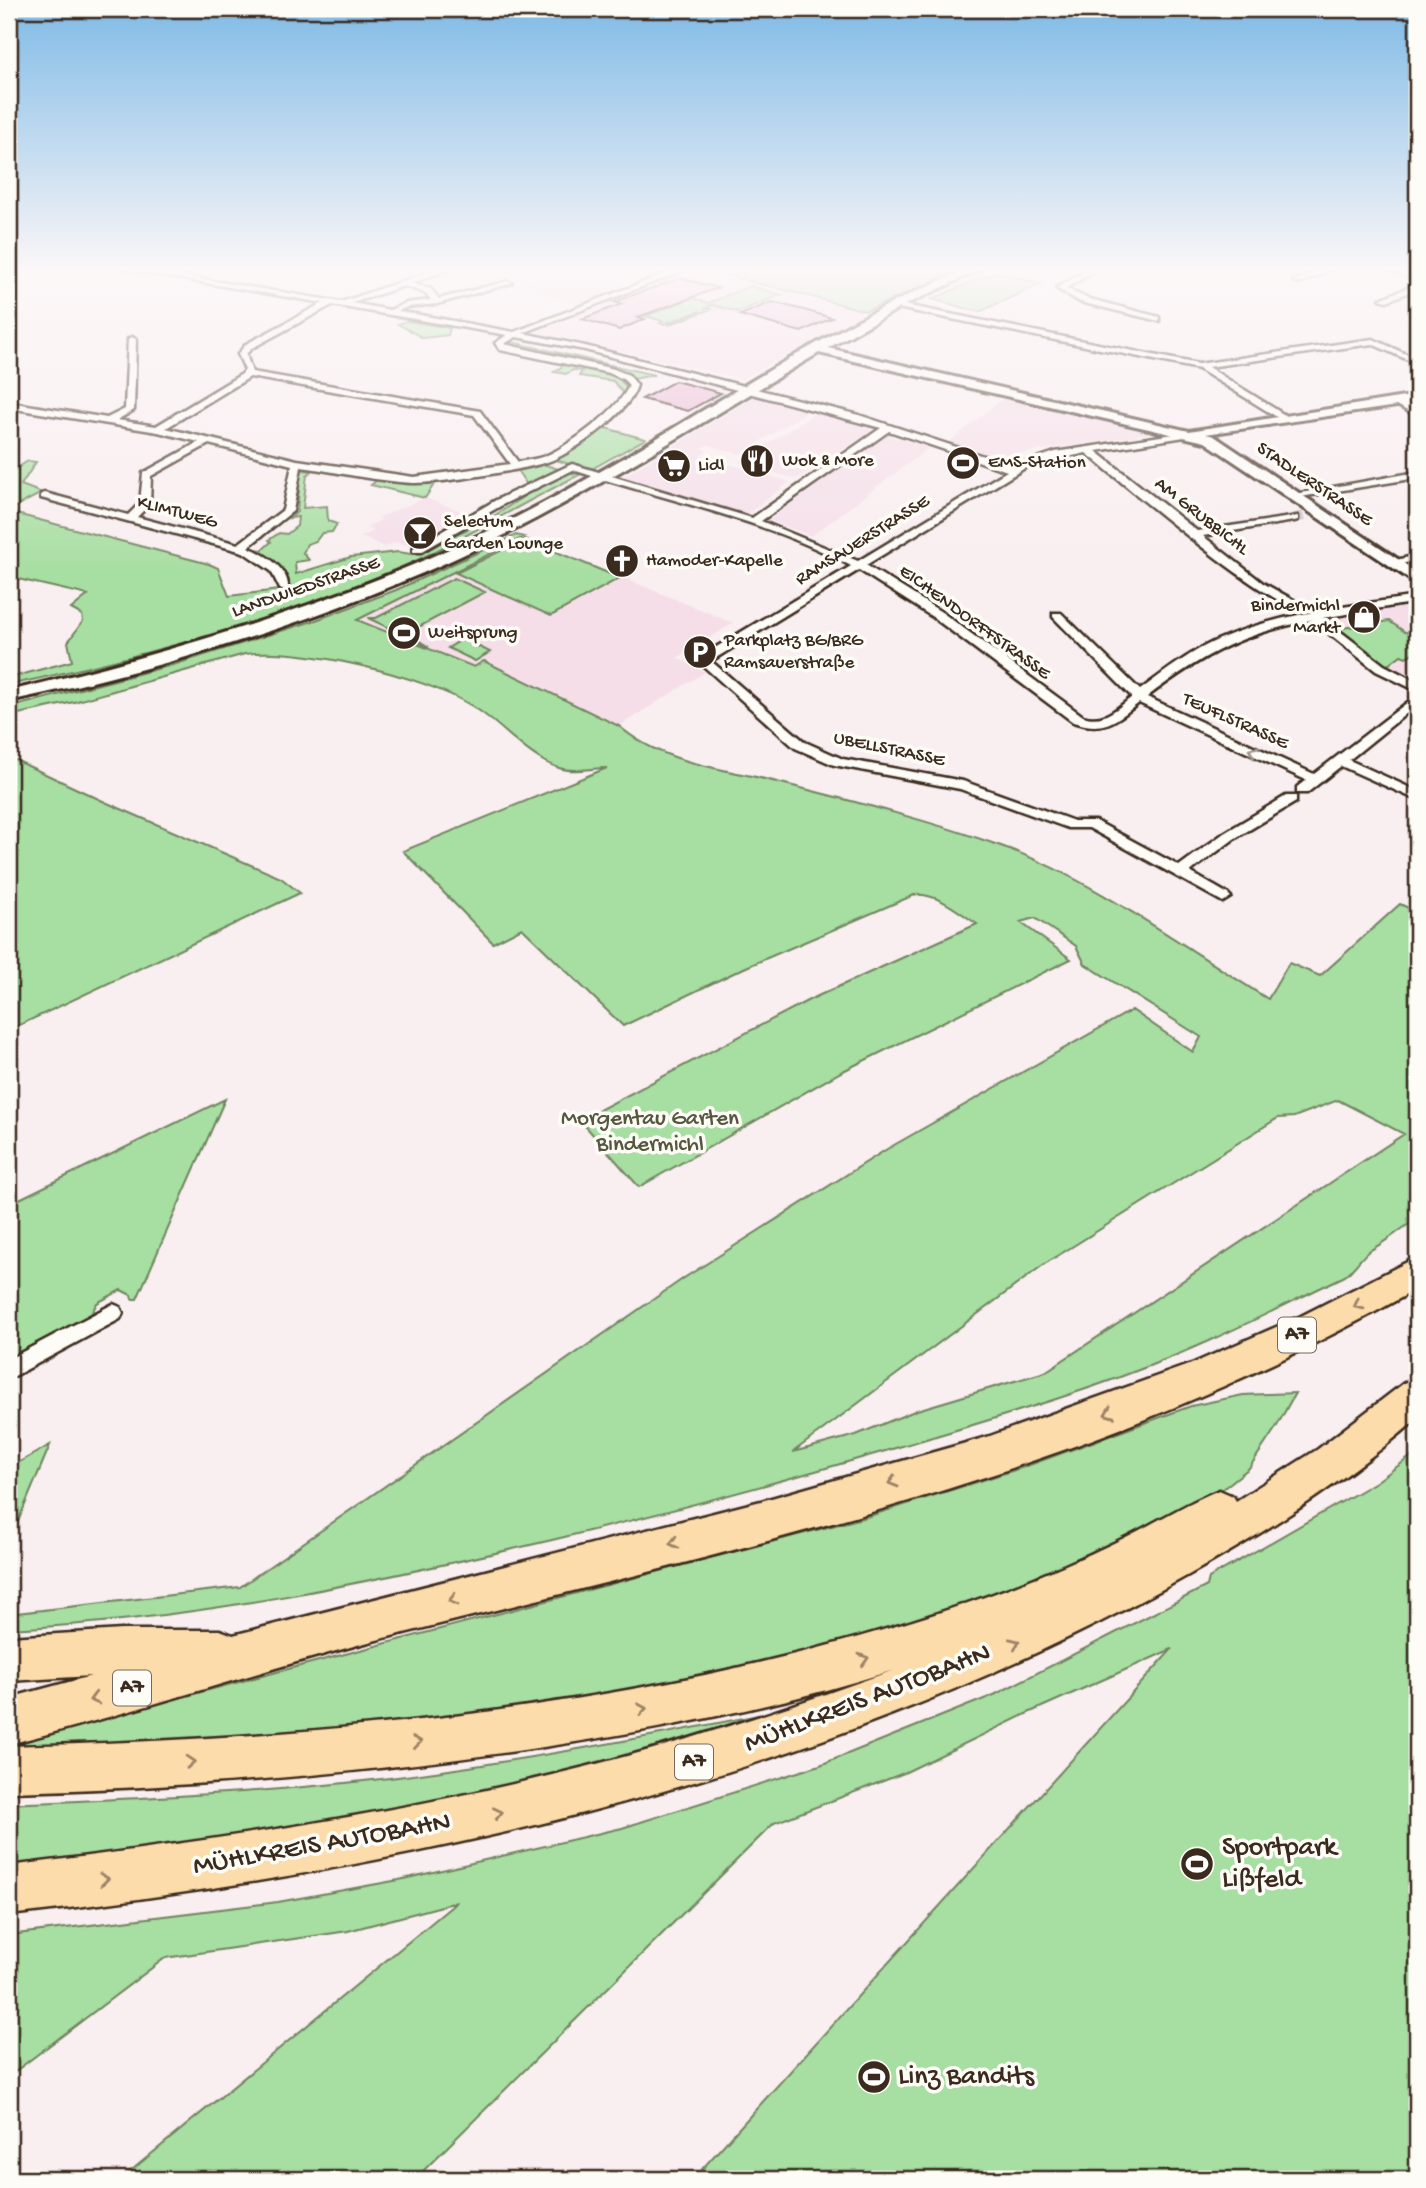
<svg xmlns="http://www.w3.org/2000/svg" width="1426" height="2188" font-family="'Gochi Hand',sans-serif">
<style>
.built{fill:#f5dee8}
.green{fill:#a7dea1;stroke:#718460;stroke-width:2;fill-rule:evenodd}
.building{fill:#ebb8d6;stroke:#3b2a1e;stroke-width:2}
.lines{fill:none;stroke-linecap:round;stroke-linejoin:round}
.street-tunnel{stroke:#d3c7c6;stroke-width:10;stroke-dasharray:10 5;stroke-linecap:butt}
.street-casing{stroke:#3b2a1e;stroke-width:5}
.secondary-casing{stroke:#3b2a1e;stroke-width:6}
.highway-casing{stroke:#3b2a1e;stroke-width:5}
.street{fill:#fdfcf7;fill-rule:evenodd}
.secondary{fill:#fdfcf7;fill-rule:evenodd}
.highway{fill:#fddcac;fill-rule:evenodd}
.oneway{stroke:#9c938a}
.oneway2{stroke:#9c8365}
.labels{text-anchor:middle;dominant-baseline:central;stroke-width:7;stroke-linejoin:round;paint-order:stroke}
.far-poi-label{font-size:19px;fill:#3b2a1e;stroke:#fdfcf7;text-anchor:start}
.far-street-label{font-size:19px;fill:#3b2a1e;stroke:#fdfcf7}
.shield{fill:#fdfcf7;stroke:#75695f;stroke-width:2}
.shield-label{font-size:21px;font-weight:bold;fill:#3b2a1e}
.park-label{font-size:23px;fill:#56573f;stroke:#fdfcf7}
.near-street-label{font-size:28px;fill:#3b2a1e;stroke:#fdfcf7}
.near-poi-label{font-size:28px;fill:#3b2a1e;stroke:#fdfcf7;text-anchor:start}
</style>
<rect width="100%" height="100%" fill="#f9eef0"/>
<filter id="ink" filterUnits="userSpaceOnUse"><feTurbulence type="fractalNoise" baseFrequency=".0143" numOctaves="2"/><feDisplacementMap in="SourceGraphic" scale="14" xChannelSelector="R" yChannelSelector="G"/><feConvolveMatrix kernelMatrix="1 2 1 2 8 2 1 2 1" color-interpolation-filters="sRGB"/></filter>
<g filter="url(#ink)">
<path class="built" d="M465,269H533L542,273L512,282Z
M563,269H581L631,285L579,305L516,284Z
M693,269L863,313L742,379L534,331Z
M755,396L811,409L740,454L708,445L701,448L707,451L700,456L790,482L744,516L620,479Z
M1006,396L1159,431L1161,432L1002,456L988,455L948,443Z
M817,412L874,430L796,479L739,462Z
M886,435L930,447L811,536L769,520Z
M425,498L469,514L467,520L416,547L396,542L385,547L361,537L374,531L366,527L381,520L378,518Z
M524,537L733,623L677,658L705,672L619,726L484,661L474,667L356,620Z
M1417,602V633H1405L1389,621L1336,629L1328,622L1332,618Z
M1417,651V683L1384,668L1401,655L1406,657Z"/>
<path class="green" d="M702,269H960L866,311Z
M995,272L1041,284L979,312L932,299Z
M750,286L781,295L738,312L712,305L706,308L711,309L668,325L700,311L664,324L660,323L663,321L646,316L692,298L709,303Z
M407,321L450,328L448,335L423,338L398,324Z
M508,341L654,375L633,379L602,366L508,347L504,344Z
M567,363L615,376L626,386L624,394L613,381L579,376L582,371L573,370L566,374L554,372Z
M602,427L645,439L590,470L556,460Z
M28,461L36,462L21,485L42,493L9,510V473Z
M540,463L561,470L527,485L515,467Z
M301,470L312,471L307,475L303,508L327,506L328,521L337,524L332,532L322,533L316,541L307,544L303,553L309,560L295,562L296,574L351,557L398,552L411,554L486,521L543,484L569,472L579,475C518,505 462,541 400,568C282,619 135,658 9,685V678L72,661L68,642L83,621L82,615L71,609L88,595L9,577V512L209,564L218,568L229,596L287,589L285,576L248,548L262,550L271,542L269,540L279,533L287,534L297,526L298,517L290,518L297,512Z
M378,479L406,483L437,480L425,498L371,485Z
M516,535L524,537L357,620L474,667L484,661L619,726C662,764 723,768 777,782C852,801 928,820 1001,846C1090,877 1187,949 1268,999L1289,963L1320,976L1400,904L1417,912V1219C1400,1229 1386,1242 1369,1251C1362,1256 1354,1269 1345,1276C1288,1303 1233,1332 1174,1356C1097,1388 1016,1412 936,1436C809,1474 681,1509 552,1540C372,1582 193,1620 9,1629V1614L240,1587L684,1278L887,1149L1132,1010L1193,1052L1201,1037L1085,964L1076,946L1035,918L1020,922L1071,959L841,1072L639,1187L580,1120L809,1000L977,924C957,911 938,893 914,895L744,968L623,1026L522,928L493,943L403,851L607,768C593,768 573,773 559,768C525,756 502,724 472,706C425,676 299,646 245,654L74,702L9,716V708L19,705L176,664L316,620L396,590ZM1338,1100L1404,1134L1045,1372L917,1410L856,1435L793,1452L1043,1265L1278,1118L1294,1117Z
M525,539L620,578L551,616L456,573Z
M454,578L485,592L407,633L429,647L368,618H376Z
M1389,621L1405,632L1417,633V651L1406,657L1401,655L1384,668L1336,629Z
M463,639L490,652L475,661L448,648Z
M9,757L105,802L281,878L300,893L9,1030Z
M225,1099L137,1299H132L131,1295L121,1290L97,1303L90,1316L79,1325L9,1362V1204Z
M1295,1393L1277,1426L1249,1468L1224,1488L1161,1526L1081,1566L794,1667L340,1737L20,1750L26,1738L866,1517L1024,1467L1191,1406L1243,1395Z
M50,1445L9,1543V1468Z
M1417,1452V2179H693L1172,1649L1026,1714L904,1773L774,1823L415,2179H121L457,1902L348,1931L165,1958L9,2076V1935L278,1902L399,1880L622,1828L820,1765L994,1695L1207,1586L1209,1578L1376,1482Z
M807,1705L582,1774L242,1839L9,1869V1804C153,1798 298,1792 442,1771C564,1753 686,1730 807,1705Z"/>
<path class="building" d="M680,278L718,288L638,317L645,319L619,330L582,319L622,304L614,302Z
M772,302L804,310L832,318L801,332L740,315Z
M675,381L702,388L721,393L688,411L642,399Z"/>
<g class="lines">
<path class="street-tunnel" d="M1294,518L1309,515
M1295,605L1306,613"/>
<g class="street-casing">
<path id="street" d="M124,269H142L341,302L438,269H450L412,283L431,289L439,299L508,281L512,283L437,304L407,307L398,311L514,332L677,269H688L523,333L585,346L859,415L1014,466L1055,452L1194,431L1196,433L1191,436L1096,451L1197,531L1298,516V520L1294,521L1203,536L1263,583L1299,603V607C1272,611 1116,477 1086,453L1028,466L866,565L943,613L1083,716C1104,723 1116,709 1132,697L1053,617V613H1061L1140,690C1166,671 1192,650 1222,638C1283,612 1353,606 1417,596V602L1323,618L1384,665L1417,682V691L1376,671L1312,620C1241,634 1204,654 1147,697L1314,774L1417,695V705L1349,760L1417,791V800L1341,766L1307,793H1297V787L1306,780L1139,703C1114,722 1105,732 1073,722L934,618L859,570L711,661L805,742L843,759L963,781L1074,821H1096L1179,866L1224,833L1286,796H1296V802L1234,839L1190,872L1228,894L1231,897L1223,902L1089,828H1068L960,789L834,765L795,748L699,662L703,655L851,566C765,519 665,500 573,470L504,504L421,552H413V548L496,500L572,464L752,518L881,428L585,350L516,337L504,344L614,369L629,375L637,385C630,412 580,447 555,459C534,469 437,484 413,483C376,481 338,472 301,467L293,511L248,547C265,554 290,569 288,589H280L271,571L243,552L41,498V494L45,493L128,515L140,503L143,473L199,442L158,432L9,408V402L107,418L125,409L128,339L132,337L136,339L134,410L117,420L156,426L242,374L245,370L238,354L246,344L323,303ZM404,286L425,293L431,300L406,303L390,310L352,303ZM332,305L507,335L495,343L500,350L609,373L623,379L629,385C621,408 568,447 545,456C537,459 527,460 518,462L480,411L252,372L246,354L252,348ZM250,377L474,415L510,464L414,477L297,460L166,428ZM889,431L1007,471L858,561L761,521ZM209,444L292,465L283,510L238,544L137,517L150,504L151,476Z
M1089,269H1099L1066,288L1086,298L1159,317V321L1080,302L1056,288Z
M1323,269H1334L1300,283L1293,281Z
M1385,269H1397L1417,276V280Z
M1417,284V289L1387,301L1380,299Z
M895,303L1198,364L1373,339L1417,359V364L1372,344L1208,367L1288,417L1290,419L1285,422L1199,369L892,307Z
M1397,399L1417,409V416L1394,404Z
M1417,472V478L1294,498L1289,495Z
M1417,555V561L1393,565L1388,562Z
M113,1304L120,1307L123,1313L120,1319L9,1379V1359Z"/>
</g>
<g class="secondary-casing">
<path id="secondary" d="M967,269H981L905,305L828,348L1189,431L1417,395V403L1206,434L1214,436L1417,572V584L1205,442L819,353C707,419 597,490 480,547C331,618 170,667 9,701V691C189,648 367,595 532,509C678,433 813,332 967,269Z"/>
</g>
<g class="highway-casing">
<path id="highway" d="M1417,1257V1289C1354,1324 1290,1357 1224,1386C963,1502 673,1565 396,1635C266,1668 139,1711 9,1744V1698L91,1676L9,1681V1637L122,1630H220L233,1635L761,1501L987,1437L1194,1363L1301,1316Z
M1417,1378V1419C1331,1494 1232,1553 1131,1606C784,1788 396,1872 9,1915V1866C212,1841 414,1812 612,1760C708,1735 801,1703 894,1670C778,1707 657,1730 537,1748C362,1774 186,1788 9,1792V1746C323,1739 656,1708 956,1607C1011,1589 1066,1566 1118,1541C1152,1525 1184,1504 1219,1490L1233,1496L1236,1501L1318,1449L1404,1383Z"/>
</g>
<use href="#street" class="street"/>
<use href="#secondary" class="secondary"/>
<use href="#highway" class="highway"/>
</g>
<defs><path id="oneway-chevron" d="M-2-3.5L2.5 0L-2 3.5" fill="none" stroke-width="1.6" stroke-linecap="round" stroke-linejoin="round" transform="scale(1.75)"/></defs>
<use class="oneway" href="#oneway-chevron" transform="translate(1253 751) rotate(-156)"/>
<g class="oneway2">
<use href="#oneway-chevron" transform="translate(1358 1305) rotate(153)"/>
<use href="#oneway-chevron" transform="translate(1109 1413) rotate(159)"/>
<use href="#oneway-chevron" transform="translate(893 1482) rotate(164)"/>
<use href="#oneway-chevron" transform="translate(674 1543) rotate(166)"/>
<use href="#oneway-chevron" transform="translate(453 1600) rotate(166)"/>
<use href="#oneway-chevron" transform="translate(1015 1643) rotate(-24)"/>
<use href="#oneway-chevron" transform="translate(864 1659) rotate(-17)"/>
<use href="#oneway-chevron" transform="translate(94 1699) rotate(165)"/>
<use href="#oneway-chevron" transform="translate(642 1709) rotate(-10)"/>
<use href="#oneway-chevron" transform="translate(417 1742) rotate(-8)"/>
<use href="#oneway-chevron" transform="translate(190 1762) rotate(-4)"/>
<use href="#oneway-chevron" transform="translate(498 1813) rotate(-12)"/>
<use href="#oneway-chevron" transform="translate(104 1879) rotate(-7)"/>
</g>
</g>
<linearGradient id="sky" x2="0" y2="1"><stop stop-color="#7fbae6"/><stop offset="0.47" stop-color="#fcf7f8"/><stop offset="1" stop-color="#fcf7f8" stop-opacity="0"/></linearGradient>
<rect width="1426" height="575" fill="url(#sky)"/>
<defs>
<g id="restaurant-disc" transform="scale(1.75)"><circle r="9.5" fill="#3b2a1e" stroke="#fdfcf7"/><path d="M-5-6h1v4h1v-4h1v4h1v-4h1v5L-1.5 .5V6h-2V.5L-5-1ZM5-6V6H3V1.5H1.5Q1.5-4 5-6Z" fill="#fff"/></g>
<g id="stadium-disc" transform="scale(1.75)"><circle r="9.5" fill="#3b2a1e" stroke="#fdfcf7"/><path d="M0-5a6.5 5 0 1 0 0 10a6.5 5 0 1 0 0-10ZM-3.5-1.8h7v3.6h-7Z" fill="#fff"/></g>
<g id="supermarket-disc" transform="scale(1.75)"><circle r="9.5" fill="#3b2a1e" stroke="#fdfcf7"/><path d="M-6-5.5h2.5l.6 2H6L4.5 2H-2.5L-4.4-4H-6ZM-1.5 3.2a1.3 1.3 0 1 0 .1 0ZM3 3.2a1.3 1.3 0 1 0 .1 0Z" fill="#fff"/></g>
<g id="bar-disc" transform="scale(1.75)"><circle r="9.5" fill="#3b2a1e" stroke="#fdfcf7"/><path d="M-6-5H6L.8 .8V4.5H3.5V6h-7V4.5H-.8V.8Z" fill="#fff"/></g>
<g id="church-disc" transform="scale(1.75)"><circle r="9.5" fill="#3b2a1e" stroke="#fdfcf7"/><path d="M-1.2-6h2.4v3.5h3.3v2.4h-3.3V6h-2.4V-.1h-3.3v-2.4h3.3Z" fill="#fff"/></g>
<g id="shop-disc" transform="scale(1.75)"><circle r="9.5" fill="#3b2a1e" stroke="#fdfcf7"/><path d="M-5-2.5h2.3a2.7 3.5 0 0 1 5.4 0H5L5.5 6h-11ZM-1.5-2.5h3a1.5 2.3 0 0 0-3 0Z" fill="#fff"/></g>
<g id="parking-disc" transform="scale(1.75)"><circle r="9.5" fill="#3b2a1e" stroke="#fdfcf7"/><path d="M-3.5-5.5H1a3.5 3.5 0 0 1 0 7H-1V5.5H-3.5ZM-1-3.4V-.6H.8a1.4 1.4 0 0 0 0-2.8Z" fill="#fff"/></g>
</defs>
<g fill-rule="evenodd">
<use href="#restaurant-disc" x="757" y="461"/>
<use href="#stadium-disc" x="963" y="463"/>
<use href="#supermarket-disc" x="674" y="466"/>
<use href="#bar-disc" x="420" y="533"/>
<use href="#church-disc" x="622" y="561"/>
<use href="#shop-disc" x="1364" y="617"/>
<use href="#stadium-disc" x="404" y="633"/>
<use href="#parking-disc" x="700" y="652"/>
<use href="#stadium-disc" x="1197" y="1864"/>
<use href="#stadium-disc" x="874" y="2077"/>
</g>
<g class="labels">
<g class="far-poi-label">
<text x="782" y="461">Wok &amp; More</text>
<text x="988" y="463">EMS-Station</text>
<text x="698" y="466">Lidl</text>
<text x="444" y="522">Selectum<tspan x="444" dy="22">Garden Lounge</tspan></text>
<text x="646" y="561">Hamoder-Kapelle</text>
<text x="1340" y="606" text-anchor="end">Bindermichl<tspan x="1340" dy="22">Markt</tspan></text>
<text x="428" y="633">Weitsprung</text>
<text x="724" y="641">Parkplatz BG/BRG<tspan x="724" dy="22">Ramsauerstraße</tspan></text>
</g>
<g class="far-street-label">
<text transform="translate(1314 485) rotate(34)">STADLERSTRASSE</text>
<text transform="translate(177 513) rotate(15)">KLIMTWEG</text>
<text transform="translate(1201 517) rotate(38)">AM GRUBBICHL</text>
<text transform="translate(863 541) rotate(-32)">RAMSAUERSTRASSE</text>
<text transform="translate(306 588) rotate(-19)">LANDWIEDSTRASSE</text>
<text transform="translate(974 623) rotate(36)">EICHENDORFFSTRASSE</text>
<text transform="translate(1235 722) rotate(24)">TEUFLSTRASSE</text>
<text transform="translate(889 750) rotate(12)">UBELLSTRASSE</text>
</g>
<g class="shield">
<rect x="1278" y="1317.5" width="38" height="35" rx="5"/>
<rect x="113" y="1670.5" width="38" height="35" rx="5"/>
<rect x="675" y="1744.5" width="38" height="35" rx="5"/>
</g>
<g class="shield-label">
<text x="1297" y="1335">A7</text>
<text x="132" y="1688">A7</text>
<text x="694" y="1762">A7</text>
</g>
<g class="park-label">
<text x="650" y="1119">Morgentau Garten<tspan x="650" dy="26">Bindermichl</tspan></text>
</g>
<g class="near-street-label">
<text transform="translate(868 1699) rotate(-21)">MÜHLKREIS AUTOBAHN</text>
<text transform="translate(322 1845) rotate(-10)">MÜHLKREIS AUTOBAHN</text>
</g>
<g class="near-poi-label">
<text x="1222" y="1848">Sportpark<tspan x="1222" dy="32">Lißfeld</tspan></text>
<text x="898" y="2077">Linz Bandits</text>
</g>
</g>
<rect width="1426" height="2188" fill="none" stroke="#fdfcf7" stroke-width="35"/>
<rect x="18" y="18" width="1391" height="2153" fill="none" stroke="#3b2a1e" stroke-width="2.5" filter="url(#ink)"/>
</svg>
